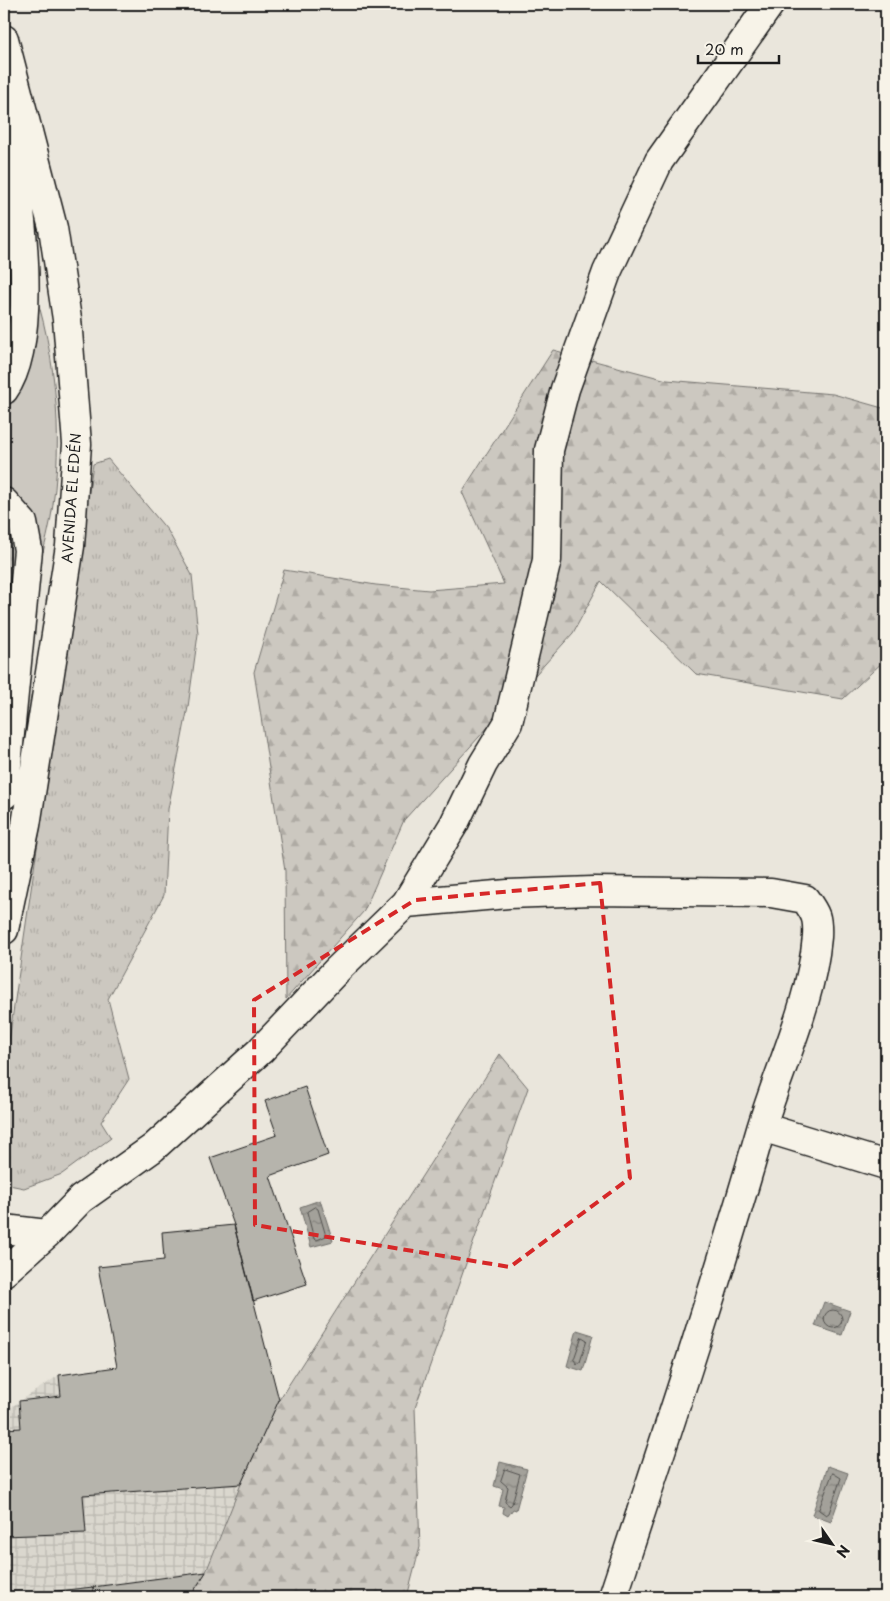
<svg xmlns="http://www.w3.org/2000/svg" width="890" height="1601" font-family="'Playpen Sans',sans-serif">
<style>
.industrial{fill:url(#industrial-grid)}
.grass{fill:url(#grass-tufts);stroke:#74726e}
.forest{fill:url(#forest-firs);stroke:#74726e}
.garden{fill:#ccc8c0;stroke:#74726e}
.water{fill:url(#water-ripples);stroke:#6d6c68}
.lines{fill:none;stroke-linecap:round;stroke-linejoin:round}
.shore{stroke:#52514e;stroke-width:1}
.building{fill:#b6b4ac;stroke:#1c1c1c}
.street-casing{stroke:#1c1c1c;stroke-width:31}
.primary-casing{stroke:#1c1c1c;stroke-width:31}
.street{stroke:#f7f3e8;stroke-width:28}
.primary{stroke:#f7f3e8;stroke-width:28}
.marked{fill:none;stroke:#d62828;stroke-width:4;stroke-dasharray:10 6;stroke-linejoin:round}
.labels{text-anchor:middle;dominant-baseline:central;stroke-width:4.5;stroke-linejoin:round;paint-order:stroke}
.street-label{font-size:14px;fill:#1c1c1c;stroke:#f7f3e8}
</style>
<defs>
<pattern id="industrial-grid" width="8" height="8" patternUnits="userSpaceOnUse" patternTransform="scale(1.25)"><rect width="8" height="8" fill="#dad7ce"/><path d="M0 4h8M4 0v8" fill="none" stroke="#bab8b0"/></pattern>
<pattern id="grass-tufts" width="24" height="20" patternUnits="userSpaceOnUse" patternTransform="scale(1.25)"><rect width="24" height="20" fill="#ccc8c0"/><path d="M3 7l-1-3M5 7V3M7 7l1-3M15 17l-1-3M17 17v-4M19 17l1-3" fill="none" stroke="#afaba4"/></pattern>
<pattern id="forest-firs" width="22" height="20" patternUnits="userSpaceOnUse" patternTransform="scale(1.25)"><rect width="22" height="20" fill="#ccc8c0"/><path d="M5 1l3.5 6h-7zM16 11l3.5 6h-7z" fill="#afaba4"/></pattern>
<pattern id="water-ripples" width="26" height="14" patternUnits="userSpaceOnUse" patternTransform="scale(1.25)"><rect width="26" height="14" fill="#a3a19a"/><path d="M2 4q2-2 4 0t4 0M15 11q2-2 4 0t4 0" fill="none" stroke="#84827d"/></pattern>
</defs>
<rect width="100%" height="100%" fill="#eae6dc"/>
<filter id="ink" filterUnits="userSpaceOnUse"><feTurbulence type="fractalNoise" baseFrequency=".02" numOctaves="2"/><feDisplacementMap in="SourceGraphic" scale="10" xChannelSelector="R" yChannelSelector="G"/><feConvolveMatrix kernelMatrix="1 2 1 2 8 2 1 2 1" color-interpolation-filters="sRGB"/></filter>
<g filter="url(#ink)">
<path class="industrial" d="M234,1225L279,1400L241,1484L206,1572L190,1597H4V1412L59,1375L117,1367L98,1267L163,1260L162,1232Z"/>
<path class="grass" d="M108,459L168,531L192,575L198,634L188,707L168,809L164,895L108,999L129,1079L101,1122L111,1138L62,1174L24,1188L4,1184V1075L93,464Z
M4,526L16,547L4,674Z"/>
<path class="forest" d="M553,350L667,380L833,394L886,409V659L843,699L696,674L601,581L573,633L404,820L364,911L286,999L285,871L254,672L284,570L376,585L429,590L504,584L462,492Z
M500,1054L528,1088L415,1408L420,1547L407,1597H190L206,1572L241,1484L279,1400Z"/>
<path class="garden" d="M4,196L12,244L7,347L4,356Z
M35,292C60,371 66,472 43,552L40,539L23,503L4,487V411L17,391Z"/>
<path class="water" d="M320,1200L333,1241L311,1247L300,1207Z
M824,1302L850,1311L842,1335L815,1326Z
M577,1330L593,1335L583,1371L567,1366Z
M500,1462L527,1469L516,1510L513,1509L508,1516L503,1513L504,1507L499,1506L503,1489L494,1486Z
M828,1466L848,1473L831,1522L812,1515Z"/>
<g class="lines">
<path class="shore" d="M315,1207L318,1209L326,1236L317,1240L314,1239L307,1212Z
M824 1319a9 9 0 1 1 18 0a9 9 0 1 1-18 0Z
M582,1337L587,1340L580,1362L577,1364L574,1360Z
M505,1469L520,1474L512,1504L510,1506L505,1502L508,1487L501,1481Z
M833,1473L841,1478L829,1513L826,1515L819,1510Z"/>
</g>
<path class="building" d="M305,1087L328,1155L270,1176L307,1284L253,1301L234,1225L210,1158L277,1135L265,1101Z
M234,1225L279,1400L241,1484L83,1495L86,1533L4,1536V1429L21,1428L19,1401L61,1396L59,1375L117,1367L98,1267L164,1260L162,1232Z
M206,1572L190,1597H94L93,1587Z
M93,1587L94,1597H4Z"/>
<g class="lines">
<g class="street-casing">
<path id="street" d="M406,903L508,894L593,891L771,893L805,899C816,914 818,918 817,937C811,1004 780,1066 761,1129C716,1286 664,1442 613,1597
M762,1127L886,1165
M4,1229L47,1234
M4,1272L47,1234L81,1199L153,1148L260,1051L338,969L406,903L454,824L483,764L508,723L547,560L549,450L565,389L607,272L659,161L770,4"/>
</g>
<g class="primary-casing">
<path id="primary" d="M4,39L53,228L67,319L77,444L70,546L26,825L4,930
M4,390C43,337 16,176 8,111
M4,502L23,523L28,550L4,795"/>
</g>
<use href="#street" class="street"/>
<use href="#primary" class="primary"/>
</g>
</g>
<path class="marked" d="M600,883L630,1178L510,1267L255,1225L254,1000L415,900Z"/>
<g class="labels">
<g class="street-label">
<text transform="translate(71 498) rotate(-86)">AVENIDA EL EDÉN</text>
</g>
</g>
<rect width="890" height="1601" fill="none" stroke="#f7f3e8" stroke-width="20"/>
<rect x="10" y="10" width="870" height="1581" fill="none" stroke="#1c1c1c" stroke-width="2" filter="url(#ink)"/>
<g transform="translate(832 1544) rotate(124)" stroke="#f7f3e8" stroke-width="4" paint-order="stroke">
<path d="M0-4L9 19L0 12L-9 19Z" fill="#1c1c1c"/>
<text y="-8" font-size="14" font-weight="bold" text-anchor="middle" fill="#1c1c1c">N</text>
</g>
<path d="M698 55v8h81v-8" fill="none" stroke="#1c1c1c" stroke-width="2.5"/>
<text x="705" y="55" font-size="15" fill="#1c1c1c" stroke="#f7f3e8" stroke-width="4" paint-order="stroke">20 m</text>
</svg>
